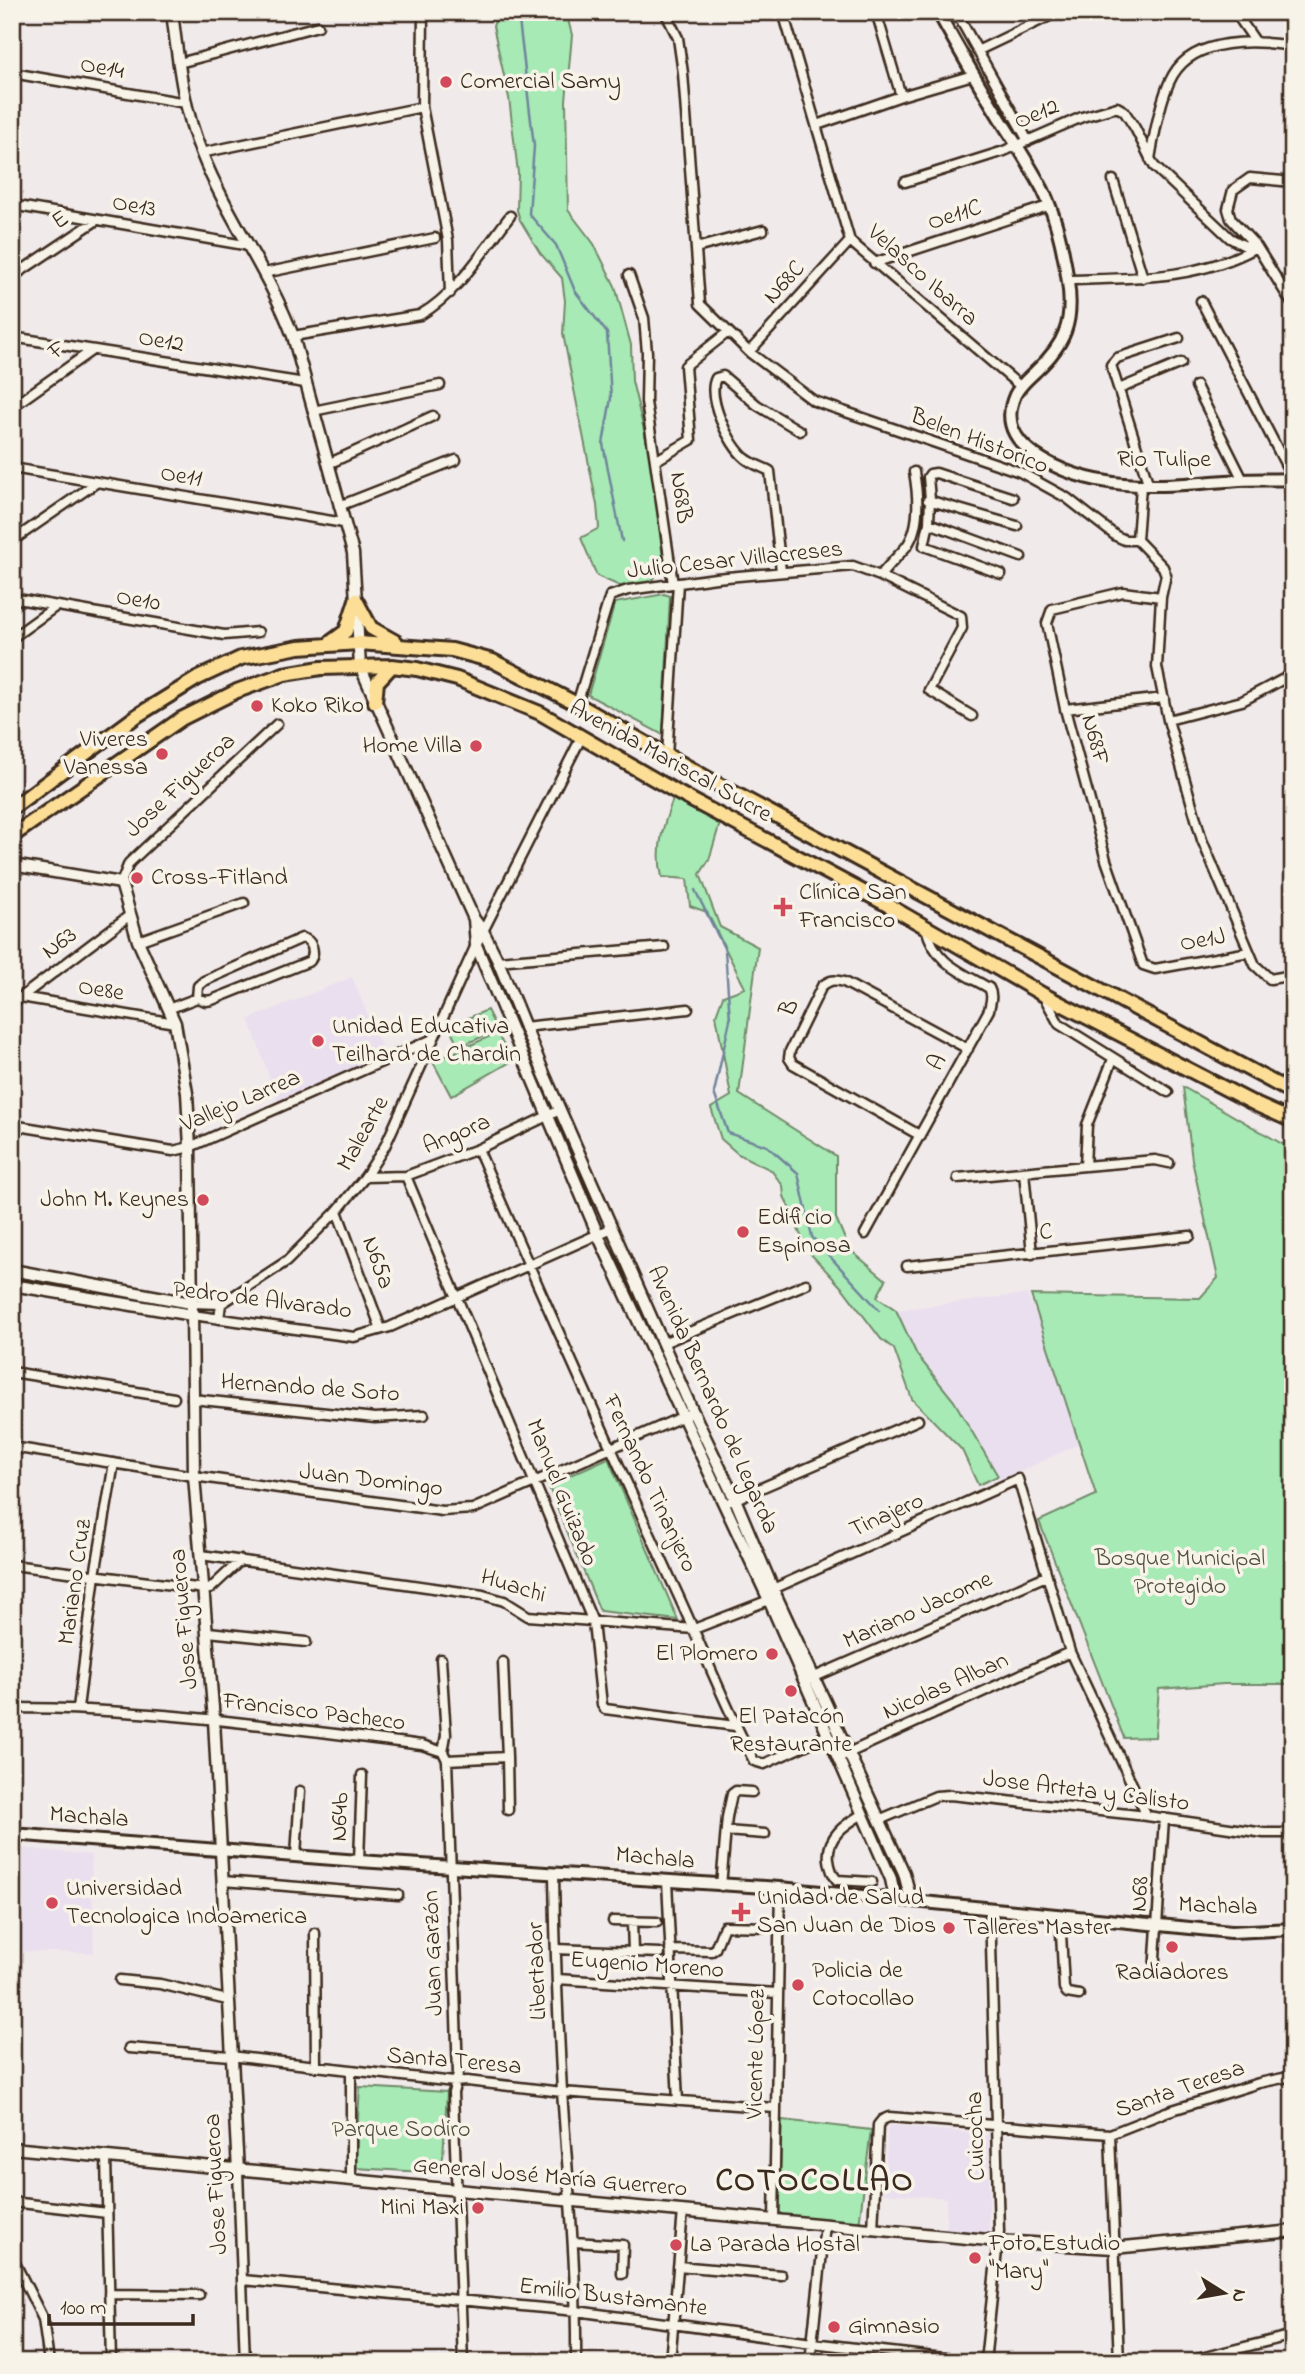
<svg xmlns="http://www.w3.org/2000/svg" width="1305" height="2374" font-family="'Indie Flower',sans-serif">
<style>
.built{fill:#eadfee}
.green{fill:#a7eab5;stroke:#718a6a;stroke-width:2}
.lines{fill:none;stroke-linecap:round;stroke-linejoin:round}
.stream{stroke:#70859b;stroke-width:2.5}
.minor-casing{stroke:#3b2a1e;stroke-width:13}
.tertiary-casing{stroke:#3b2a1e;stroke-width:15}
.secondary-casing{stroke:#3b2a1e;stroke-width:16}
.primary-casing{stroke:#3b2a1e;stroke-width:18}
.minor{stroke:#f7f3e8;stroke-width:8}
.tertiary{stroke:#f7f3e8;stroke-width:10}
.secondary{stroke:#f7f3e8;stroke-width:10}
.primary{stroke:#fcde96;stroke-width:12}
.poi-dot{fill:#d1495b;stroke:#f7f3e8;stroke-width:2.5}
.labels{text-anchor:middle;dominant-baseline:central;stroke-width:7;stroke-linejoin:round;paint-order:stroke}
.street-label{font-size:24px;fill:#3b2a1e;stroke:#f7f3e8}
.poi-label{font-size:24px;fill:#3b2a1e;stroke:#f7f3e8;text-anchor:start}
.park-label{font-size:24px;fill:#51503c;stroke:#f7f3e8}
.district-label{font-size:32px;font-weight:bold;letter-spacing:2px;fill:#3b2a1e;stroke:#f7f3e8}
</style>
<rect width="100%" height="100%" fill="#f1eaeb"/>
<filter id="ink" filterUnits="userSpaceOnUse"><feTurbulence type="fractalNoise" baseFrequency=".0143" numOctaves="2"/><feDisplacementMap in="SourceGraphic" scale="14" xChannelSelector="R" yChannelSelector="G"/><feConvolveMatrix kernelMatrix="1 2 1 2 8 2 1 2 1" color-interpolation-filters="sRGB"/></filter>
<g filter="url(#ink)">
<path class="built" d="M352,977L384,1054L279,1105L249,1019Z
M1027,1294L1089,1439L1001,1481L954,1401L917,1355L896,1310Z
M12,1847L91,1855L94,1953L12,1951Z
M888,2125L989,2135V2236L946,2231V2198L884,2193Z"/>
<path class="green" d="M499,12H566L572,35L566,101L568,210L594,244L615,286L631,345L632,381L652,463L664,568L647,585L622,587L597,576L581,538L599,528L597,505L563,334L565,301L562,278L540,253L520,220L517,210L518,173L509,98L493,26Z
M664,594L670,596L663,735L588,695L615,603Z
M675,794L722,816L709,860L700,874L720,927L758,947L739,1094L836,1156V1218L849,1249L886,1280L877,1297L896,1310L917,1355L954,1401L998,1476L978,1485L962,1450L912,1399L894,1349L881,1339L844,1290L807,1250L784,1196L783,1186L771,1170L738,1154L721,1139L711,1108L731,1096L716,1015L723,996L745,988L707,912L690,906L687,879L662,877C655,847 664,822 675,794Z
M487,1010L497,1030L459,1047L449,1026Z
M497,1033L512,1061L451,1096L433,1062Z
M1183,1087L1284,1145L1293,1232V1684H1224L1159,1689L1155,1737L1124,1738L1039,1521L1096,1495L1031,1295L1200,1298L1218,1278L1192,1160Z
M608,1458L678,1620L600,1611L548,1485Z
M360,2087L447,2092L442,2173L355,2168Z
M782,2120L871,2130L859,2225L778,2214Z"/>
<g class="lines">
<path class="stream" d="M518,12L534,146L529,214L556,245L575,291L607,333L611,398L603,444L622,541
M695,890L725,950L730,1020L714,1093L728,1133L767,1146L798,1173L812,1237L879,1310"/>
<g class="minor-casing">
<path id="minor" d="M423,12L422,107L448,240L450,293
M665,12L678,38L683,73L700,304L749,352L814,401L1020,472L1067,498L1116,536L1125,540H1137L1163,567L1166,575L1161,597L1157,667L1168,720L1202,840L1255,965L1270,979L1293,975
M783,12L850,241L1020,386
M876,12L901,96
M956,12L1028,141
M1235,12L1255,41
M977,51L1054,14
M179,63L318,26
M12,73L186,103
M817,125L901,96L973,75
M201,153L422,107
M1150,159C1154,136 1161,95 1173,75C1195,37 1256,40 1293,46
M1113,180L1143,278
M905,182L1004,151L1082,117L1117,107L1124,111L1135,128L1154,166L1230,238L1243,245L1257,247
M1293,182L1250,178L1233,190L1228,209L1231,219L1257,247L1293,305
M12,205L250,246
M696,248L763,230
M874,263L1048,206
M264,273L435,238
M629,275L644,318L647,353L646,402L655,461
M12,277L97,220
M1068,280C1134,278 1198,280 1257,247
M1201,301L1293,479
M293,336L420,315C458,293 483,251 510,216
M12,337L305,383
M749,352L850,241
M1196,386L1243,480
M1119,389L1181,363
M12,407L91,351
M313,411L440,385
M328,464L433,416
M12,468L344,523
M1149,486L1111,365L1117,358L1179,338
M928,500L1017,526
M339,506L456,460
M929,523L1021,557
M1137,540L1141,486
M12,541L96,483
M781,571L770,471C762,467 752,464 745,458C729,445 706,397 716,378L723,376L757,405L800,431
M1001,574L924,546L929,523L930,499L928,477L930,474L936,473L1013,498
M880,576C888,566 897,557 906,547C921,527 918,494 914,472
M673,584L655,461L691,440L685,366L728,332
M1161,597L1123,592L1052,609L1047,623L1065,709L1106,860L1143,965L1155,969L1249,952
M12,598L224,635L258,632
M12,638L55,607
M577,704L610,596L628,590L716,578L853,566L880,576L961,616L962,628L929,690L972,716
M1065,709L1164,698
M1168,720L1242,701L1293,674
M667,756L678,583
M121,883L129,863L277,724
M138,941L244,903
M498,961L664,947
M1043,995L1059,1024L1168,1092
M21,997L175,1023
M12,1004L130,915
M168,1009L197,998L206,1001L212,1000L310,961C316,952 312,940 302,938L204,981L198,986L197,998
M524,1027L688,1009
M1113,1059L1087,1125L1085,1166L1155,1160L1169,1163
M12,1125L173,1151L190,1147L433,1039
M921,1136L793,1064L789,1058L790,1051L822,986C830,980 834,979 844,982L968,1049
M478,1149C541,1294 606,1438 672,1582C700,1641 723,1703 754,1761L764,1764L828,1735
M1024,1172L1032,1254
M406,1176L593,1622L602,1705L605,1709L735,1726
M365,1177L406,1176L478,1149L560,1110
M958,1178L1085,1166
M337,1211L381,1329
M865,1234L989,1010C991,1001 993,995 989,988C959,971 935,963 926,928
M907,1266L1190,1236
M191,1303L221,1304
M192,1315L354,1337L390,1327L612,1228
M219,1319L221,1304L287,1261L337,1211L365,1177L385,1146L476,945L582,736
M663,1343L806,1284
M12,1372L174,1398
M192,1399L375,1418L424,1415
M12,1447L194,1476L442,1511L473,1509L693,1412
M731,1501L918,1420
M201,1555L483,1595L504,1601L528,1616L694,1629L769,1600
M12,1565L205,1589H210L241,1560
M773,1589L1018,1479L1070,1652L1147,1816
M208,1632L306,1642
M441,1659L446,1735L443,1752
M810,1679L1046,1576
M12,1708C149,1708 286,1728 422,1745L443,1752
M78,1708L95,1575L114,1463
M443,1752L447,1760L458,2074L453,2093L463,2362
M844,1755L1070,1652
M507,1757L508,1810
M447,1760L507,1757L503,1662
M863,1814C845,1824 826,1837 829,1860C830,1868 832,1874 837,1880L872,1882
M879,1820L936,1796L950,1795L1147,1816L1264,1833H1293
M726,1831L765,1834
M296,1856L300,1791
M359,1861L362,1775
M554,1873C555,1945 558,2018 562,2091C568,2181 577,2271 576,2362
M223,1881L398,1895
M667,1881L678,2101
M721,1886L727,1817L732,1794L736,1791L752,1792
M1060,1915L1064,1988L1067,1993L1079,1995
M613,1921L657,1922
M632,1922L633,1951
M315,1933L316,2067
M556,1949L660,1953
M670,1950L712,1951L715,1949L724,1926L770,1927
M1154,1973L1164,1818
M557,1979L777,1993
M120,1980L160,1984L227,2000
M129,2048L230,2056L454,2082L467,2081L562,2092L775,2108
M1110,2134L1119,2362
M106,2158L111,2362
M238,2171L245,2362
M351,2180V2071
M12,2202L107,2213
M774,2220L780,1888
M873,2230L878,2125L882,2120L889,2117L1110,2134L1166,2112L1259,2083L1293,2076
M573,2242L623,2245L622,2274
M12,2257L43,2319L49,2362
M678,2266L781,2275
M243,2280L576,2311L812,2343L978,2362
M109,2294L199,2295
M670,2362L683,2211
M810,2362L825,2225
M985,2362L999,2232L990,1908
M1185,2362L1293,2335"/>
</g>
<g class="tertiary-casing">
<path id="tertiary" d="M172,12C178,60 183,109 202,154C227,217 269,272 293,336L353,553L360,666L474,919L483,931L498,961L545,1076L693,1412L735,1499L773,1589L904,1873L911,1900
M12,865L121,883L138,941L175,1023L187,1093L190,1147L194,1476L214,1720L238,2171
M474,919L476,945L598,1235L769,1600L891,1879L895,1899
M12,1270L191,1303
M12,1285L192,1315
M12,2148L999,2241L1113,2248L1293,2231"/>
</g>
<g class="secondary-casing">
<path id="secondary" d="M938,12C958,48 978,83 999,117C1014,141 1030,165 1043,190C1056,217 1064,253 1068,282C1074,322 1065,344 1036,371C1028,379 1020,385 1015,395C1004,420 1013,439 1034,454C1095,496 1170,485 1240,480C1257,479 1275,480 1293,479
M12,1834L359,1861L780,1888L1231,1932L1293,1929"/>
</g>
<g class="primary-casing">
<path id="primary" d="M356,600L371,628L396,642
M331,642L346,631L356,600
M375,702L377,682L392,666
M12,808L138,715L198,678L241,658L299,647L359,643L452,650L493,661L577,704L721,786L1293,1093
M12,836L181,719L237,691L284,674L321,668L392,666L417,669L457,679L540,713L680,794L884,903L1042,994L1257,1105L1293,1121"/>
</g>
<use href="#minor" class="minor"/>
<use href="#tertiary" class="tertiary"/>
<use href="#secondary" class="secondary"/>
<use href="#primary" class="primary"/>
</g>
</g>
<g class="poi-dot">
<circle cx="446" cy="82" r="7"/>
<circle cx="257" cy="706" r="7"/>
<circle cx="476" cy="746" r="7"/>
<circle cx="162" cy="754" r="7"/>
<circle cx="137" cy="878" r="7"/>
<path d="M779.5 896.5h7v7h7v7h-7v7h-7v-7h-7v-7h7z"/>
<circle cx="318" cy="1041" r="7"/>
<circle cx="203" cy="1200" r="7"/>
<circle cx="743" cy="1232" r="7"/>
<circle cx="772" cy="1654" r="7"/>
<circle cx="791" cy="1691" r="7"/>
<circle cx="52" cy="1903" r="7"/>
<path d="M737.5 1901.5h7v7h7v7h-7v7h-7v-7h-7v-7h7z"/>
<circle cx="949" cy="1928" r="7"/>
<circle cx="1172" cy="1947" r="7"/>
<circle cx="798" cy="1985" r="7"/>
<circle cx="478" cy="2208" r="7"/>
<circle cx="676" cy="2245" r="7"/>
<circle cx="975" cy="2258" r="7"/>
<circle cx="834" cy="2327" r="7"/>
</g>
<g class="labels">
<g class="street-label">
<text transform="translate(102 69) rotate(10)">Oe14</text>
<text transform="translate(1037 115) rotate(-23)">Oe12</text>
<text transform="translate(134 207) rotate(10)">Oe13</text>
<text transform="translate(955 216) rotate(-18)">Oe11C</text>
<text transform="translate(61 221) rotate(-34)">E</text>
<text transform="translate(922 276) rotate(42)">Velasco Ibarra</text>
<text transform="translate(785 283) rotate(-48)">N68C</text>
<text transform="translate(161 342) rotate(9)">Oe12</text>
<text transform="translate(58 351) rotate(-36)">F</text>
<text transform="translate(979 442) rotate(21)">Belen Historico</text>
<text x="1164" y="460">Rio Tulipe</text>
<text transform="translate(181 477) rotate(9)">Oe11</text>
<text transform="translate(680 498) rotate(82)">N68B</text>
<text transform="translate(735 561) rotate(-6)">Julio Cesar Villacreses</text>
<text transform="translate(138 601) rotate(9)">Oe10</text>
<text transform="translate(1094 740) rotate(75)">N68F</text>
<text transform="translate(670 762) rotate(29)">Avenida Mariscal Sucre</text>
<text transform="translate(181 786) rotate(-43)">Jose Figueroa</text>
<text transform="translate(1203 941) rotate(-10)">Oe1J</text>
<text transform="translate(60 944) rotate(-37)">N63</text>
<text transform="translate(101 991) rotate(9)">Oe8e</text>
<text transform="translate(790 1008) rotate(-64)">B</text>
<text transform="translate(938 1063) rotate(-62)">A</text>
<text transform="translate(241 1102) rotate(-23)">Vallejo Larrea</text>
<text transform="translate(364 1134) rotate(-61)">Malearte</text>
<text transform="translate(457 1135) rotate(-23)">Angora</text>
<text transform="translate(1046 1233) rotate(-6)">C</text>
<text transform="translate(377 1263) rotate(70)">N65a</text>
<text transform="translate(262 1301) rotate(7)">Pedro de Alvarado</text>
<text transform="translate(310 1389) rotate(4)">Hernando de Soto</text>
<text transform="translate(712 1400) rotate(66)">Avenida Bernardo de Legarda</text>
<text transform="translate(371 1481) rotate(7)">Juan Domingo</text>
<text transform="translate(649 1484) rotate(65)">Fernando Tinanjero</text>
<text transform="translate(561 1493) rotate(68)">Manuel Guizado</text>
<text transform="translate(887 1516) rotate(-24)">Tinajero</text>
<text transform="translate(76 1582) rotate(-82)">Mariano Cruz</text>
<text transform="translate(513 1587) rotate(17)">Huachi</text>
<text transform="translate(918 1611) rotate(-24)">Mariano Jacome</text>
<text transform="translate(185 1619) rotate(-95)">Jose Figueroa</text>
<text transform="translate(946 1687) rotate(-24)">Nicolas Alban</text>
<text transform="translate(314 1713) rotate(7)">Francisco Pacheco</text>
<text transform="translate(1086 1792) rotate(7)">Jose Arteta y Calisto</text>
<text transform="translate(341 1817) rotate(-88)">N64b</text>
<text transform="translate(89 1818) rotate(4)">Machala</text>
<text transform="translate(655 1859) rotate(5)">Machala</text>
<text transform="translate(1141 1894) rotate(-87)">N68</text>
<text transform="translate(1218 1907) rotate(2)">Machala</text>
<text transform="translate(434 1953) rotate(-92)">Juan Garzón</text>
<text transform="translate(647 1966) rotate(4)">Eugenio Moreno</text>
<text transform="translate(538 1971) rotate(-92)">Libertador</text>
<text transform="translate(757 2054) rotate(-89)">Vicente López</text>
<text transform="translate(454 2062) rotate(5)">Santa Teresa</text>
<text transform="translate(1180 2090) rotate(-19)">Santa Teresa</text>
<text transform="translate(977 2136) rotate(-92)">Cuicocha</text>
<text transform="translate(550 2178) rotate(5)">General José María Guerrero</text>
<text transform="translate(217 2184) rotate(-93)">Jose Figueroa</text>
<text transform="translate(613 2298) rotate(7)">Emilio Bustamante</text>
</g>
<g class="poi-label">
<text x="460" y="82">Comercial Samy</text>
<text x="271" y="706">Koko Riko</text>
<text x="148" y="740" text-anchor="end">Viveres<tspan x="148" dy="28">Vanessa</tspan></text>
<text x="462" y="746" text-anchor="end">Home Villa</text>
<text x="151" y="878">Cross-Fitland</text>
<text x="799" y="893">Clínica San<tspan x="799" dy="28">Francisco</tspan></text>
<text x="332" y="1027">Unidad Educativa<tspan x="332" dy="28">Teilhard de Chardin</tspan></text>
<text x="189" y="1200" text-anchor="end">John M. Keynes</text>
<text x="757" y="1218">Edificio<tspan x="757" dy="28">Espinosa</tspan></text>
<text x="758" y="1654" text-anchor="end">El Plomero</text>
<text x="791" y="1717" text-anchor="middle">El Patacón<tspan x="791" dy="28">Restaurante</tspan></text>
<text x="66" y="1889">Universidad<tspan x="66" dy="28">Tecnologica Indoamerica</tspan></text>
<text x="757" y="1898">Unidad de Salud<tspan x="757" dy="28">San Juan de Dios</tspan></text>
<text x="963" y="1928">Talleres Master</text>
<text x="812" y="1971">Policia de<tspan x="812" dy="28">Cotocollao</tspan></text>
<text x="1172" y="1973" text-anchor="middle">Radiadores</text>
<text x="464" y="2208" text-anchor="end">Mini Maxi</text>
<text x="989" y="2244">Foto Estudio<tspan x="989" dy="28">"Mary"</tspan></text>
<text x="690" y="2245">La Parada Hostal</text>
<text x="848" y="2327">Gimnasio</text>
</g>
<g class="park-label">
<text x="1180" y="1559">Bosque Municipal<tspan x="1180" dy="28">Protegido</tspan></text>
<text x="401" y="2130">Parque Sodiro</text>
</g>
<g class="district-label">
<text x="815" y="2182">COTOCOLLAO</text>
</g>
</g>
<rect width="1305" height="2374" fill="none" stroke="#f7f3e8" stroke-width="42"/>
<rect x="21" y="21" width="1263" height="2332" fill="none" stroke="#3b2a1e" stroke-width="2.5" filter="url(#ink)"/>
<g transform="translate(1224 2293) rotate(101)" stroke="#f7f3e8" stroke-width="5" paint-order="stroke">
<path d="M0-5L12 26L0 18L-12 26Z" fill="#3b2a1e"/>
<text y="-10" font-size="19" font-weight="bold" text-anchor="middle" fill="#3b2a1e">N</text>
</g>
<path d="M49 2314v10h144v-10" fill="none" stroke="#3b2a1e" stroke-width="3.5"/>
<text x="60" y="2314" font-size="21" fill="#3b2a1e" stroke="#f7f3e8" stroke-width="5" paint-order="stroke">100 m</text>
</svg>
